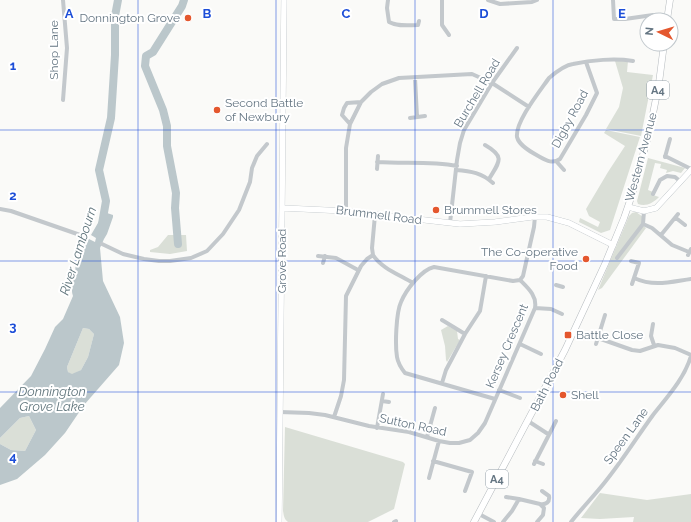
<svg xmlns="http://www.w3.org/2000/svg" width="691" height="522" font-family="Raleway,sans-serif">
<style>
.green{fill:#dadfd7}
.water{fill:#bbc7cb;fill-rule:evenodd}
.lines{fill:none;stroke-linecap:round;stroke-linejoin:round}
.river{stroke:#bbc7cb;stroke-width:8}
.secondary-casing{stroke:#b3babf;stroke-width:6}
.primary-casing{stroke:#b5babe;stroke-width:7}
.street{stroke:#c3c8cc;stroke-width:4}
.secondary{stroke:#fff;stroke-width:5.5}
.primary{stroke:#fff;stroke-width:6}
.grid{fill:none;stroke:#1d4ed8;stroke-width:1;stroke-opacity:0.55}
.poi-dot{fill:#e4572e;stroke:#fff;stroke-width:1.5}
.labels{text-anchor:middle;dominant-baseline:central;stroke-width:4;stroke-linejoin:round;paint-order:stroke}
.shield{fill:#fff;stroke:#939fa8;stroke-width:1}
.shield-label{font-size:11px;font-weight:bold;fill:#657683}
.poi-label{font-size:12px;fill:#657683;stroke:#fff;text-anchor:start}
.street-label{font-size:12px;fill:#657683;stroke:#fff}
.water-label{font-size:13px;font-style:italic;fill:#60757c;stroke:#fff}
.grid-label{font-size:13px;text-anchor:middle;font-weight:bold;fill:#1d4ed8;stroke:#fff;stroke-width:4;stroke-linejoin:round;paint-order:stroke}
</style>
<rect width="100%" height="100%" fill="#fafaf8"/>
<path class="green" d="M615,61H628L627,72L653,75L641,136L606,129L619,107L623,88Z
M606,130L640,137L610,230L601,233L579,222L580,218L598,227L600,222L589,216L586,209L608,172L625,146L604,133Z
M648,158L685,168L681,173L673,171L666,173L667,170L660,168L661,164L655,163L648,190L653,192V195L659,197C653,203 646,207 638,204L637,201Z
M636,212L643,217L642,225L646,228L602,288L598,290L629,216L632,213Z
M168,235H186L187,251L170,254L150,252V250L158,247Z
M448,326L457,331L458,339L460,340L447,362L446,360L445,346L441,330Z
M83,328L89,329L94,334L88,357L81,370L72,375L68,372L67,367Z
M29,416L36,430L25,451L11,450L0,444V438L20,418Z
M285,427L403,462L405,464L394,509L368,522H288C284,519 284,516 283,511Z
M600,493L647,500L691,494V522H633L634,517L600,519L581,518Z"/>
<path class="water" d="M107,213L113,215V217L107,234L104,239L100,248L103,281L120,317L124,343L119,365L84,405L65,433L45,455L17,479L0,485V408L31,376L45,349L55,327L63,319L73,296C70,288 74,280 75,272C76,267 75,263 76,259C77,252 80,247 83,241L89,239L95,242L96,238L91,235L102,216ZM83,328L89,329L94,334L88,357L81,370L72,374L68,372L67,367ZM29,416L36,430L25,451L11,450L0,444V438L20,418Z"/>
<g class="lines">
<path class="river" d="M102,224L106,201L99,170L111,118L115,55V16L118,0
M178,244L175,208L176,193L167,146V126L163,110L145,66L146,56L153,52L182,6L184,0"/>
<g class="secondary-casing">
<path id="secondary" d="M628,207L644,211L656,208L691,170
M282,208L346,211L460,224L495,222L532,217H547L569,223L613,245
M279,522L284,0"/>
</g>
<g class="primary-casing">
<path id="primary" d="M667,20L670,0
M474,522L565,350L605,264L624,218L633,192L650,129L659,83L664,44"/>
</g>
<path class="street" d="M63,0L67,48L63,100
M388,0L387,8L389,22C398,27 409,25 418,25L419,21
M442,0V25L449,35
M488,0L500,4L532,2L537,0
M613,0L614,19H625L653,15
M586,62L597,93L586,115L560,159C553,164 547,161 540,157C533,153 519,146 517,137C515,122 540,91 549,78C556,72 565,65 573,64C591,60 615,58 633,61
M415,78L417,117
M410,118L425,116
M350,124L342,115L344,108L347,103L361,102
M485,145C506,157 499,162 489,179
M665,156L691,169
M665,157L670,139
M556,161L564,170
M377,162C404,164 430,161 457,166
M377,169L378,156
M456,170C471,171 482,173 493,183
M653,194L660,180L667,176L675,177L681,182
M0,209L11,211L83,236
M346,211V148L350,124L361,102L371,92L382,84L399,78L472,74L492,83L529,107
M676,218L685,225
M450,223L457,160L460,143L464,130L492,83L517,48
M643,224L652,228L672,245L689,252
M661,235L678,214
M102,244L123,254L144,259L159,261H170L191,258L207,251L223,234L239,210L250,182L252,168L257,156L267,144
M373,255C381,268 400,275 413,283
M688,255L691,249
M318,256L336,258L358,270
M617,258L643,224L644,211
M631,261L639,263L632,284
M323,263L325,256
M634,278C654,287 670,282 691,279
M520,280L523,276L534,227L535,216
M556,285L563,287
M535,308L551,309L562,314
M442,320L465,334
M653,324L651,336L654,345
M598,338L632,350L640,351L658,345L675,348L691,355
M520,344L541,354
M596,344L605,315
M442,383L446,370L465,334L480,311L486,276
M499,390L520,398
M495,399L405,373C401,368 398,363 397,357C395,345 396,313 401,302C406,290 421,270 434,267L513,281L520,280
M382,401L389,402
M280,412L309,413L325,415L369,426L409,432L439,441L450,443H459L470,440L478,433L485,423L535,308C537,296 529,289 520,280
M334,417L341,396L344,380L346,296L361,266L367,259L373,255L372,248L375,215
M528,421L548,434
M377,428L383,394
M427,437L435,408
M433,461L472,472L465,491
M535,461L543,464
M534,464L556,421
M429,478L439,441
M506,497L519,499
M540,504C546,505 550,502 549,496L542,491
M479,514L494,522
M394,522L396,521
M503,522L512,511L519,499L540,504L544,508L543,515L537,522
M571,522C582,508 594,496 605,482C622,461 637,437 653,415C668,396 684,379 691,356"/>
<use href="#secondary" class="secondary"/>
<use href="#primary" class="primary"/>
</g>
<path class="grid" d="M138,0V522M276,0V522M415,0V522M553,0V522M0,130H691M0,261H691M0,392H691"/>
<g class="poi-dot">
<circle cx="188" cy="18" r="4"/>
<circle cx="217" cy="110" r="4"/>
<circle cx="436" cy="210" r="4"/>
<circle cx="586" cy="259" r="4"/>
<rect x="564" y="331" width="8" height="8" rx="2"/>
<circle cx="563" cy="395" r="4"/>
</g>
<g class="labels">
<g class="shield">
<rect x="647" y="81" width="22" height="18" rx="3"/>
<rect x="486" y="470" width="22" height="18" rx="3"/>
</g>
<g class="shield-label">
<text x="658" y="90">A4</text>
<text x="497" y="479">A4</text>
</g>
<g class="poi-label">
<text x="180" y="18" text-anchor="end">Donnington Grove</text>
<text x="225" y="103">Second Battle<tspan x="225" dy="14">of Newbury</tspan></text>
<text x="444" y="210">Brummell Stores</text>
<text x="578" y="252" text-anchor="end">The Co-operative<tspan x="578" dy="14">Food</tspan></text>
<text x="576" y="335">Battle Close</text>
<text x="571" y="395">Shell</text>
</g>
<g class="street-label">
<text transform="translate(54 50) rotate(-90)">Shop Lane</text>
<text transform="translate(477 93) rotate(-59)">Burchell Road</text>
<text transform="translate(570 119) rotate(-62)">Digby Road</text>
<text transform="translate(641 157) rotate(-75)">Western Avenue</text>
<text transform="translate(379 215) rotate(7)">Brummell Road</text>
<text transform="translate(282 261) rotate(-90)">Grove Road</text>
<text transform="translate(507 346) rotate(-67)">Kersey Crescent</text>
<text transform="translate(547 385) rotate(-63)">Bath Road</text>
<text transform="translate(413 425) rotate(12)">Sutton Road</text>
<text transform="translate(626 436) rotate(-54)">Speen Lane</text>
</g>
<g class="water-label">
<text transform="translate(78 251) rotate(-72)">River Lambourn</text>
<text x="52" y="391">Donnington<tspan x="52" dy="15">Grove Lake</tspan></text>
</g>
</g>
<g class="grid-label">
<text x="69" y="18">A</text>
<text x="207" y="18">B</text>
<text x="346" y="18">C</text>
<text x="484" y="18">D</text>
<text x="622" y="18">E</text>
<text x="13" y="70">1</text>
<text x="13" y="200">2</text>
<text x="13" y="331">3</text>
<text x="13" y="461">4</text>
</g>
<g transform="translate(659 32) rotate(275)"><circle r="19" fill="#ffffff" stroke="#c1c8cd"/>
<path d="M0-3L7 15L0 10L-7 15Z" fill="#e4572e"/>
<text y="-6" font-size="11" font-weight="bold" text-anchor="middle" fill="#657683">N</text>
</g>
</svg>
